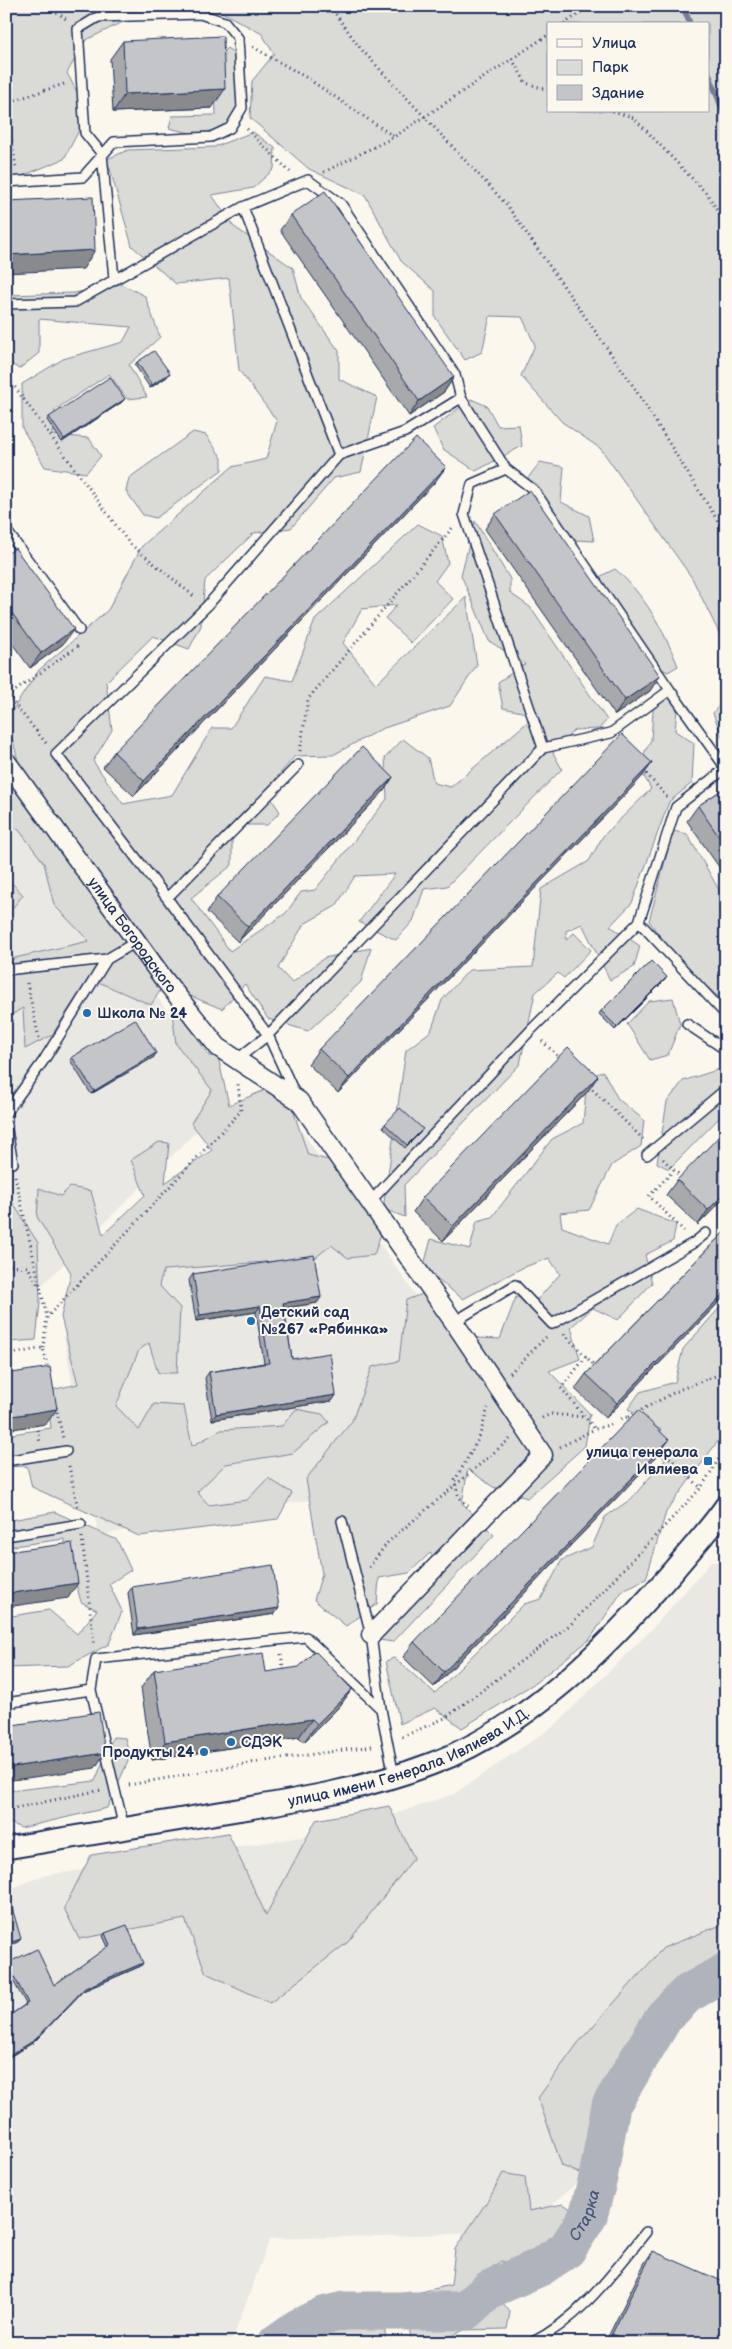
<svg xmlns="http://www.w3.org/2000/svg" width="732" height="2349" font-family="'Balsamiq Sans',sans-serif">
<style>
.built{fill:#eae8e2}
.green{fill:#dadad7;stroke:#7a849a;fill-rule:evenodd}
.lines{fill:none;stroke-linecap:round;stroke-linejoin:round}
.stream{stroke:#747e96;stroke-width:6}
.river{stroke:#afb3bb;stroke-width:39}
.service-casing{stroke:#1b2f5e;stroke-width:12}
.minor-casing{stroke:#1b2f5e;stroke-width:21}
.tertiary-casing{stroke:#1b2f5e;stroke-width:25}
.path{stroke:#1b2f5e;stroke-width:3;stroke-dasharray:1 4;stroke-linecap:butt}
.service{stroke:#fbf7ec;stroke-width:9}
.minor{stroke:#fbf7ec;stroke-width:18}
.tertiary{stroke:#fbf7ec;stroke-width:21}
.wall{fill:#a8a9ad;stroke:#1b2f5e}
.shaded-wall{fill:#888a8d;stroke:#1b2f5e}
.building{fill:#c3c5c9;stroke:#1b2f5e}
.poi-dot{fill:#1f6fb2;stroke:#fbf7ec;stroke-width:2}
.labels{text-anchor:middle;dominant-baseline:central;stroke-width:4;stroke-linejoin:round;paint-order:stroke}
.street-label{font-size:15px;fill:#1b2f5e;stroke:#fbf7ec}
.poi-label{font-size:15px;font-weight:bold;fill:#1b2f5e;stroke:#fbf7ec;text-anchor:start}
.water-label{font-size:16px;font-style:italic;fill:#47577a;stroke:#fbf7ec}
</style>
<rect width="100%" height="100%" fill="#fbf7ec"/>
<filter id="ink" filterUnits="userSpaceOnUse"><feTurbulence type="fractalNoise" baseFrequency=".02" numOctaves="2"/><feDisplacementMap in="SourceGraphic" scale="10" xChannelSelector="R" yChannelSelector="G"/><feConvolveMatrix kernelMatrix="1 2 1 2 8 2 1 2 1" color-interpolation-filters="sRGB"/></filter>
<g filter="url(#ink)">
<path class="built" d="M6,791L214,1075L216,1112L6,1321Z
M280,1100L480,1388L439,1479L98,1535L64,1336L73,1306Z
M711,1562H726V1915L613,2036L587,2173L524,2232L270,2239L231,2343H6V1891L41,1876L348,1830L454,1794L554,1726L652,1629Z"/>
<path class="green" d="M6,6H203L194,15L125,21L86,40L67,73L88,113L64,159L22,176L6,177Z
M211,6H726V647L692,578L601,449L562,422L521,376L535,345L522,317L490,316L482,352L465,360L435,317V291L401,261L365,195L309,169L250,118L252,81L274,54L262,34ZM548,24H708V111H548Z
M227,48L245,61L246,96L223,129L194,134L169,128L172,116L216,115L214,60Z
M253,132L275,148L274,169L253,188L212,195L233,226L293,268L301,298L339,351V379L377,397L361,472L334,478L291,528L254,533L205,580L201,626L189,649L153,636L106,682L112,730L93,761L123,804L172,795L212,728H231L265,676L292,681L315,620L418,524L442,536L448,563L435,581L453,599L411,643L385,618L397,605L362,609L343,643L376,684L466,597L477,665L450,706L381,729L333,755L295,756L266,790L280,812L267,825H232V865L191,898L230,951L286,913L301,892L315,890L387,799L385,758L403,739L428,758L434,783L451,787L536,715L503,708L498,682L525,664L489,641L461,575L475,521L510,579V593L530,607L607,720L599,729L574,730L553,753L562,769L447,886L424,889L413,921L396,940L359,922L395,874L355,876L336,906L304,924L278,968L292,983L324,958L371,948L361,982L308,1031L268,1019L245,984L222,1009L188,995L18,761L7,718L39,670L108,610L142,546L232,467L266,459L277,421L239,370L229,278L176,284L132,246L107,159L128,150L214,147Z
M121,284L145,296L160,337L129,365L147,397L127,399L109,374L55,410L52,435L89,438L101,456L86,473L45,467L22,428V384L63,359L123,342L131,327L39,319V353L19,369L6,360V295L74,293Z
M471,399L487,406L498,426L519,425L522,446L476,471L443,449L433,428Z
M193,432L206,435L222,458V470L156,518L143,515L126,491L129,478Z
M540,462L564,467L561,502L589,516L594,541L557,539L532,507L528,478Z
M615,569C645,595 663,629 678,666L668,672L634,656L603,611L601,576Z
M654,697L678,698L675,731L694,743L692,783L669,802L632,903L610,926L640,946L634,967L610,980L582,924L566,931V940L574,933L591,950L564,978L558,973L535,993L520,1064L404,1185L405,1217L383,1209L406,1050L431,1031L442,1000L469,970L533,967L541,889L589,861L603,836L651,789L638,765L651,740Z
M726,697V748L713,713Z
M6,777L102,909L163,986L151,1005L89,978L52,1035L25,1049L23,1008L6,1018V960L89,941L54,905L44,863L19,830L6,823Z
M673,831L687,834L726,902V1004L677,960L649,921Z
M11,882L23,895L6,916V883Z
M673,998L680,1024L668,1055L650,1060L627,1024L649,1001Z
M172,1010L183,1016L209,1056L218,1057L229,1105L265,1090L291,1104L308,1155L333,1161L381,1234L374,1255L348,1258L331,1245L315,1258L164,1270L159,1285L180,1308L177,1373H158L149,1343L139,1350L116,1406L139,1430L154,1404L184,1406L192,1446L221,1430L282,1426L296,1409L322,1414L329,1422L293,1453L226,1464L197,1492L209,1505L247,1500L268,1478L292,1493L278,1519L139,1536L32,1487L27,1466L6,1467V1435L51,1428L47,1391L78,1384L61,1317L71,1273L37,1217L39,1188L61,1196L70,1187L91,1191L103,1235L145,1195L131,1160L159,1142L169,1143L165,1183L212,1150L191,1123L212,1090L176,1044Z
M726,1067V1111L669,1169L657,1163L667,1102L683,1081Z
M603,1071L618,1099L644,1120L641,1146L612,1165L589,1210L560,1213L562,1227L608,1244L616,1225L637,1209L676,1224L673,1241L645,1255L652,1283L618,1320L593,1308L571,1327L580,1359L549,1371L590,1414L585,1446L527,1498L493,1487L468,1469L462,1503L494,1535L393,1642L379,1640L375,1624L441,1567L430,1553L409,1573L379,1578L377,1604L346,1626L314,1600L322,1574L306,1479L352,1421L372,1367L399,1361L406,1300L425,1293L454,1337L500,1339L516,1297L538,1299L560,1274L549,1258L522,1268L463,1299L423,1269L431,1239L470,1249L477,1221L492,1217L552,1139L583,1123L587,1079Z
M11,1200L38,1243L40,1303L36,1340L9,1342L12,1365L6,1366V1203Z
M722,1305H726V1430L666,1512L646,1579L623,1590L590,1639L535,1683L462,1728L435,1708L400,1724L386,1661L394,1658L435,1693L524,1604L541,1599L562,1560L592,1547L605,1517L631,1499L665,1460L656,1448L661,1430L628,1409L640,1392L675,1382L683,1349Z
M55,1512L117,1540L131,1570L109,1584L122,1611L109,1644L68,1666L6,1668V1617L49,1610L77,1634L97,1610L81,1602L64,1539L6,1547V1521Z
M113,1737L125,1738L130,1757L107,1808L21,1828L6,1821L8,1791L95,1781Z
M389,1806L414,1858L348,1942L270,2003L206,1973L185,1919L79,1939L64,1908L91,1855L228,1833L266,1915L316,1820Z
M726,1923V1955L704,1963L658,2011L613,2082L589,2177L562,2166L538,2098L578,2043L663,1948Z
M503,2173L525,2177L529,2211L563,2204L574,2211L568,2238L518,2265L501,2261L481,2275L510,2312L507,2329L464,2330L435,2343H412L403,2296L451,2285L455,2249L490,2197Z
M348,2320L384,2322L386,2343H270Z"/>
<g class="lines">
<path class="stream" d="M683,6L690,24
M708,72L726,118"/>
<path class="river" id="s1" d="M277,2343L298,2328L323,2316L344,2311H465L490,2289L540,2267L567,2249L588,2216L598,2178L611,2105L664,2017L687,1994L726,1972"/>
<g class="service-casing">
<path id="service" d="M6,182L83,177L114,142L211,137L230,128L242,108L238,38L225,22L200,14L98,17L78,29L85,133L102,154L114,278
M243,207L339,455
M6,304L75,302L243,207L308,180L341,204L455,375L461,398L405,432L339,455L207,606L56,754L167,898L268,1035L295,1094
M461,398L506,469
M6,530L79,630
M670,690L725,767
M167,898L298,765
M639,922L726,1015
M6,970L107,959L136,942
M687,1024L726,1050
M236,1060L268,1035L543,748L464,514L472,484L506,469L534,490L670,690L611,733L543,748
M6,1113L44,1060L107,959
M6,1125L13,1163
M647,1155L726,1089
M369,1203L531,1030L639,922L676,807L726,768
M454,1322L515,1285L552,1324L695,1242L706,1233
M6,1461L66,1451
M342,1521L371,1635L381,1709L394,1776
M6,1536L81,1524
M6,1703L91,1690
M124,1828L91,1690L96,1659L306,1637L381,1709
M531,2343C580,2319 613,2273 646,2232"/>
</g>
<g class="minor-casing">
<g id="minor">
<path id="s2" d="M6,761L163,978L218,1047L299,1101L454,1322L543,1455L371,1635"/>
</g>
</g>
<g class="tertiary-casing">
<g id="tertiary">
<path id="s3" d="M6,1848C83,1835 160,1823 237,1810C303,1799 368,1788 431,1764C528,1728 607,1647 673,1571C691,1549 710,1529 726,1506"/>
</g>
</g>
<path class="path" d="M49,6L67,20
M330,6L360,48L506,204L630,381L726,534
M564,24L590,6
M253,47L307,78L393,136
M512,59L526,83L548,90
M6,103L67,83
M6,106L16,168
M613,111L634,118L708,195L726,225
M247,129L290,172
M324,172L394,137L548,35
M6,375L129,543L196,598
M46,743L8,696L78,646
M300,751L308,699L454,526
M643,770L667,797
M27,983L39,1038
M542,1041L561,1059
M589,1086L643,1139
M663,1159L682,1178
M674,1170L649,1196L684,1231
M15,1176L47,1317
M6,1265L28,1267L38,1285
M564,1334L596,1367
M43,1348L47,1317L241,1111L238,1084
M6,1355L43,1348L48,1370
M586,1357L561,1388L595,1429
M510,1373L546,1337
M56,1407L63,1438
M628,1417L681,1389L726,1372
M542,1418L551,1414L585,1417
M621,1419L628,1417L631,1420
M36,1425L40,1442
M560,1447L595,1429L612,1424
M659,1447L701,1488
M69,1466L78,1509
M468,1506L459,1497L454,1482L479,1438L488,1408
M82,1537L94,1645
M369,1567L388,1542L510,1439
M281,1654L284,1673
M402,1737L445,1718L571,1624L701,1488L726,1447
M129,1785L250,1763L372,1746
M6,1810L101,1790"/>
<use href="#service" class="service"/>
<use href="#minor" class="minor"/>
<use href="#tertiary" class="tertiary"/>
</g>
<path class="wall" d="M123,41L212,108L113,112L110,59Z
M291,215L454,377L444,392L409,416L280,230Z
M137,362L167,377L150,388L135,365Z
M122,402L62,442L47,420L49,417Z
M435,482L134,796L103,767L114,752Z
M495,514L650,691L615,715L485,529Z
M6,555L63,644L30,668L6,635Z
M652,763L641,778L338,1093L308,1064L319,1049Z
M393,777L383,792L238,942L207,912L217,897Z
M726,787V877L687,821L698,806Z
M665,980L615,1030L599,1014L601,1011Z
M72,1057H154L91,1094L70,1060Z
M588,1091L443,1241L413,1212L423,1197Z
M385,1124L421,1132L405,1148L383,1127Z
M677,1180L726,1196L698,1225L666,1195Z
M726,1230V1295L606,1418L575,1389L586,1374Z
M193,1274L321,1297L317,1303L284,1308L292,1359L336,1395L332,1401L212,1420L205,1378L209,1372L264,1363L256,1312L196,1321L189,1280Z
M658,1455L434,1687L403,1657L414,1642Z
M132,1587L275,1614L134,1635L128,1593Z
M154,1670L266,1672L352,1689L339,1707L304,1742L299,1737L152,1760L141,1688Z
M105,1933L141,1966L83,1991L34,2042L6,2059V2018L26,2004L6,1968V1965L7,1963L54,1985L108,1947L103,1936Z
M653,2251L726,2343H605L645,2262Z"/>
<path class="shaded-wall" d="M225,89L212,108L113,112L125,94Z
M95,250L83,269L6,273V255Z
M170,373L167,377L150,388L152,385Z
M454,377L444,392L409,416L419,401Z
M125,399L122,402L62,442L64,439Z
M446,467L435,482L134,796L144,781Z
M74,629L63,644L30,668L41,653Z
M660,676L650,691L615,715L625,700Z
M652,763L641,778L338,1093L349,1078Z
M393,777L383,792L238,942L248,927Z
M667,977L665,980L615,1030L617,1027Z
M156,1053L154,1057L91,1094L94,1091Z
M598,1076L588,1091L443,1241L453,1226Z
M726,1192V1196L698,1225L708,1210Z
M726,1291V1295L606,1418L617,1403Z
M321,1297L317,1303L279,1309L283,1303Z
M260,1306L256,1312L196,1321L200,1315Z
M336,1395L332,1401L212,1420L216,1414Z
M57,1409L46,1424L6,1430V1417Z
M669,1440L658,1455L434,1687L444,1672Z
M78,1583L68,1598L6,1607V1594Z
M279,1608L275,1614L134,1635L138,1629Z
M352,1689L339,1707L304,1742L317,1724Z
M312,1719L299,1737L152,1760L165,1742Z
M105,1753L95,1768L6,1781V1768Z
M21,1939L18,1942L6,1947V1944Z
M143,1963L141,1966L83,1991L34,2042L6,2059V2058L85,1988Z
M612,2334L635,2343H605Z"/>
<path class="building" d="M223,36L225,89L125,94L123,41Z
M325,191L454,377L419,401L291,215Z
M93,197L95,250L6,255V201Z
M154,351L170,373L152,385L137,362Z
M110,377L125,399L64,439L49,417Z
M416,438L446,467L144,781L114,752Z
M530,490L660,676L625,700L495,514Z
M15,548L74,629L41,653L6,605V555Z
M622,734L652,763L349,1078L319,1049Z
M362,747L393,777L248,927L217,897Z
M726,787V847L698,806Z
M651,961L667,977L617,1027L601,1011Z
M135,1019L156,1053L94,1091L72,1057Z
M568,1047L598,1076L453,1226L423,1197Z
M400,1108L423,1129L407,1145L385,1124Z
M726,1129V1192L708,1210L677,1180Z
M6,1168L9,1186H6Z
M726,1230V1291L617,1403L586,1374Z
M314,1255L321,1297L283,1303L292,1359L330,1353L336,1395L216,1414L209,1372L269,1363L260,1306L200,1315L193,1274Z
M50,1367L57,1409L6,1417V1374Z
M638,1410L669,1440L444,1672L414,1642Z
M72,1543L78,1583L6,1594V1552Z
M273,1565L279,1608L138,1629L132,1587Z
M315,1651L352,1689L317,1724L312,1719L165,1742L154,1670L263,1653L266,1672L299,1667Z
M99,1712L105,1753L6,1768V1726Z
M9,1897L21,1939L6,1944V1898Z
M127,1925L143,1963L85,1988L36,2039L6,2058V2018L28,2003L7,1963L37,1949L54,1985L110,1945L105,1933Z
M653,2251L726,2283V2343H635L612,2334Z"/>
</g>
<g class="poi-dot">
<circle cx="87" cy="1013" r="5"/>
<circle cx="251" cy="1321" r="5"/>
<rect x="703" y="1456" width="10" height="10" rx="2.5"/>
<circle cx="231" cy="1742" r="5"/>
<circle cx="204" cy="1752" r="5"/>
</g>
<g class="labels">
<g class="street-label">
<text stroke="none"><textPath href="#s2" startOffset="215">улица Богородского</textPath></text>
<text stroke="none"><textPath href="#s3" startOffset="415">улица имени Генерала Ивлиева И.Д.</textPath></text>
</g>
<g class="poi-label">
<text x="97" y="1013">Школа № 24</text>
<text x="261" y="1312">Детский сад<tspan x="261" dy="17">№267 «Рябинка»</tspan></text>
<text x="698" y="1452" text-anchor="end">улица генерала<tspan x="698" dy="17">Ивлиева</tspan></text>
<text x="241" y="1742">СДЭК</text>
<text x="194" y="1752" text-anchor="end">Продукты 24</text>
</g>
<g class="water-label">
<text stroke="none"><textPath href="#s1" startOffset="355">Старка</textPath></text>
</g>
</g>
<rect width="732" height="2349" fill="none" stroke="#fbf7ec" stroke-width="25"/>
<rect x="12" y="12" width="707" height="2324" fill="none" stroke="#1b2f5e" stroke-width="2" filter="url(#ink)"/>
<rect x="547" y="22" width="162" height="90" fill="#fbf7ec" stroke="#a1a7b3"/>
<rect x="557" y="39" width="25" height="8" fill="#fbf7ec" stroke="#a1a7b3"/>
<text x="592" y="48" font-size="15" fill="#1b2f5e">Улица</text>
<rect x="557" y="60" width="25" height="15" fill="#dadad7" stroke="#a1a7b3"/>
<text x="592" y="72" font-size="15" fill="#1b2f5e">Парк</text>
<rect x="557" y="85" width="25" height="15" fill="#c3c5c9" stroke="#a1a7b3"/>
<text x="592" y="98" font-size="15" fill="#1b2f5e">Здание</text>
</svg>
